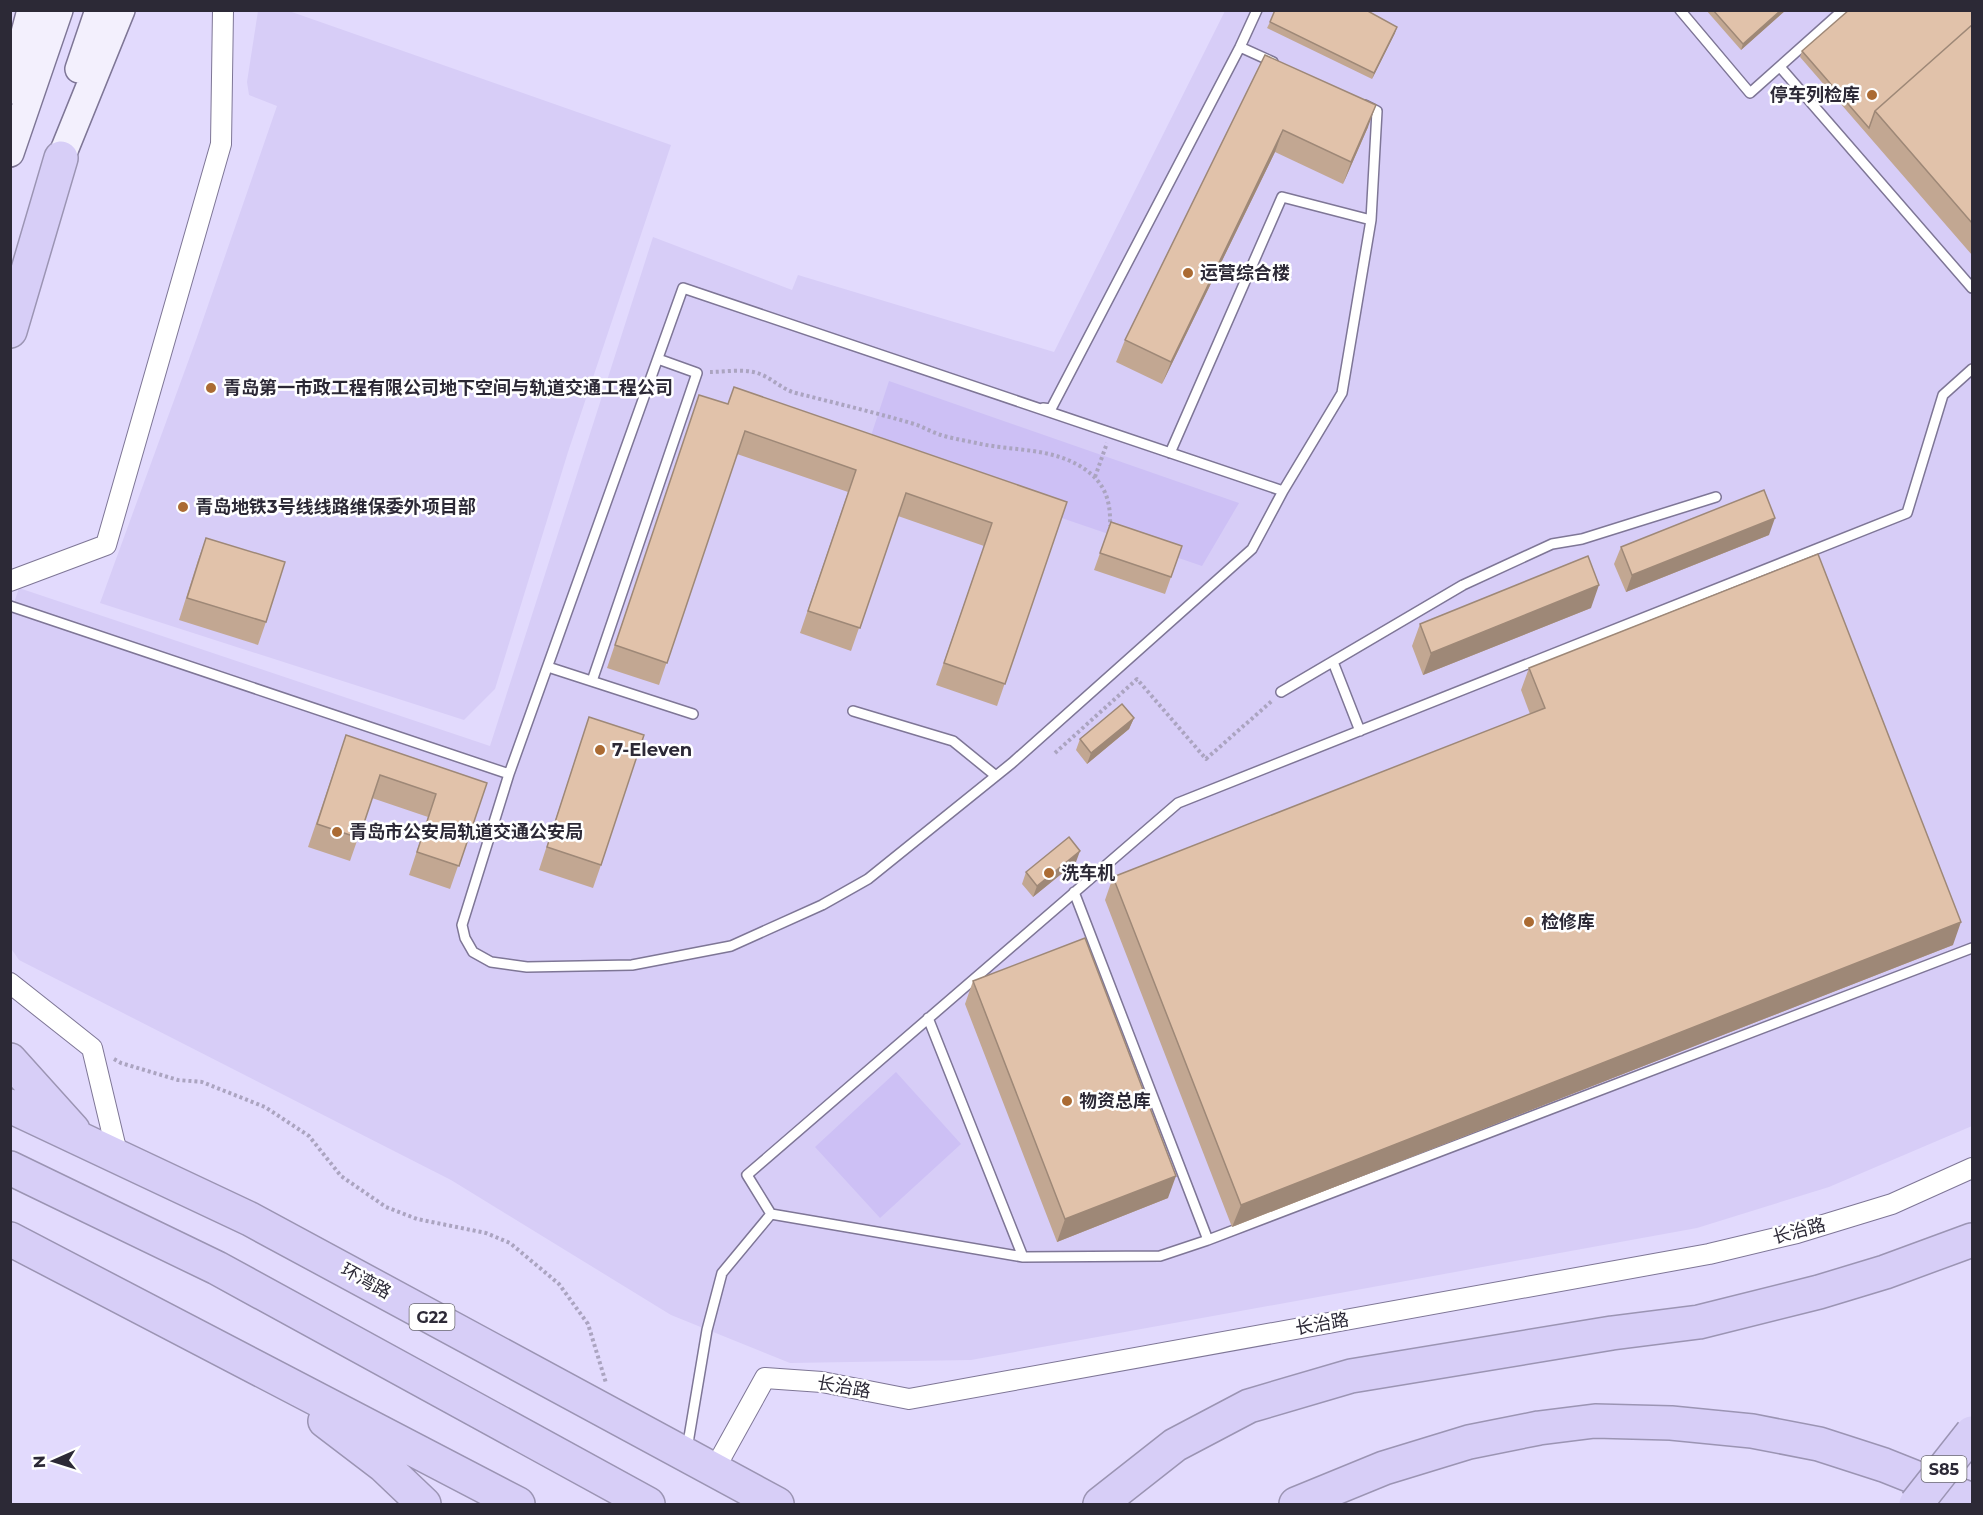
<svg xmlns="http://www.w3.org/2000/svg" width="1983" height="1515" font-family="Montserrat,'Noto Sans SC',sans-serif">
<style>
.built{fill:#d7cdf7}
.green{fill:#cdc0f5}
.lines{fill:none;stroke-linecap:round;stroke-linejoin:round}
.lane-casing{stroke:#7e7696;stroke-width:12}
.street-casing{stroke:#7e7696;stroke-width:22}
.secondary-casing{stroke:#7e7696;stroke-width:30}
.highway-casing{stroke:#9b94b3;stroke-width:36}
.path{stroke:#aba4c0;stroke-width:4;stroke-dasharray:3 3;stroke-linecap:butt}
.lane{stroke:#fff;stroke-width:9}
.street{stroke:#fff;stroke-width:20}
.secondary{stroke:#f3f0fd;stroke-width:27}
.highway{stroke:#d7cef7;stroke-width:33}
.highway-bridge-casing{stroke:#9b94b3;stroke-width:36;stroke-linecap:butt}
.highway-bridge{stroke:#d7cef7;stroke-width:33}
.wall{fill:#c2a792}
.shaded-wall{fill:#9e8877}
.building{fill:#e1c2aa;stroke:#9e8877;stroke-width:1.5}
.poi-dot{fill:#ab6b33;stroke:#fff;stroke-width:2}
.labels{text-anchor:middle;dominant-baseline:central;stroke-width:5;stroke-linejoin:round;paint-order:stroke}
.shield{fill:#fff;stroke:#6b6972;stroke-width:1.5}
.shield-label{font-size:16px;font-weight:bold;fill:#2c2936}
.poi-label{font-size:18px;font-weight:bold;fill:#2c2936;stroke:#fff;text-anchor:start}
.street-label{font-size:18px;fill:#2c2936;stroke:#fff}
</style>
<rect width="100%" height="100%" fill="#e2dafd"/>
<path class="built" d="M258,11H289L671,145L568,452L495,689L464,720L100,603L196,340L277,106L249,95L247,82Z
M1225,11H1972V1126L1829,1187L1697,1228L971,1360L790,1363L671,1315L451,1180L19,960L10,947V615L19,588L490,746L653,237L792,290L798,275L1054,352Z"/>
<path class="green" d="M889,381L1239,503L1202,566L866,451Z
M896,1072L961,1144L880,1218L815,1147Z"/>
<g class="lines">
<g class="lane-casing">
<path id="lane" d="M1680,10L1750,93L1843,10
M1240,47L1273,62
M1780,67L1972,288
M1043,408L1051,409L1240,47L1257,10
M1170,453L1282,197L1371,220L1377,111L1365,105
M10,606L509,774L683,288L1283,491
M1333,662L1360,731
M548,667L693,714
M592,681L697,373L658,359
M1281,692L1463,585L1552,544L1582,539L1716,497
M853,711L953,741L996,776
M509,774L462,925L465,938L473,952L491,962L527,967L632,965L731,946L822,905L868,879L1012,763L1252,549L1283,491L1342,393L1371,220
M1074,892L1208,1240
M928,1018L1023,1257
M771,1214L1023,1257L1160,1256L1208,1240L1972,948
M687,1449L707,1330L722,1273L771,1214L747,1175L1178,803L1907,513L1943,395L1972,369"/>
</g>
<g class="street-casing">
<path id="street" d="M10,581L106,545L221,144L223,10
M10,983L92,1048L118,1157
M714,1470L765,1378L822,1382L909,1399L1709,1254L1797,1233L1892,1204L1972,1168"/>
</g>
<g class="secondary-casing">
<path id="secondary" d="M79,69L99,10
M10,90L31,10
M10,153L59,10
M61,158L121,10"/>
</g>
<g class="highway-casing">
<path id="highway" d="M10,331L61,158
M10,1060L73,1130
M10,1106L250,1219L777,1504
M10,1168L217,1268L648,1504
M10,1239L518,1504
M325,1421L384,1466L424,1504
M1100,1504L1175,1445L1249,1406L1351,1376L1612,1333L1699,1322L1819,1292L1885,1272L1972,1240
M1296,1504L1384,1468L1469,1442L1539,1428L1595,1421L1671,1423L1752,1431L1819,1444L1884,1465L1972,1500"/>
</g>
<path class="path" d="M710,372C726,372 745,368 760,374C773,379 783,390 796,393C835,403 873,412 911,423C922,426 931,432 941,435C954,439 968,441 981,444C1015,451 1053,448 1083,468C1105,482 1111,501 1110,526
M1095,477L1107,443
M1055,753L1137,679L1206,759L1273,700
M114,1059L121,1063L178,1080L202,1082L265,1107L309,1136L341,1176L386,1207L417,1219L486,1233L510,1243L559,1284L588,1324L606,1383"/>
<use href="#lane" class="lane"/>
<use href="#street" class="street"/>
<use href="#secondary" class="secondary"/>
<use href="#highway" class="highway"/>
<g class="highway-bridge-casing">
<path id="highway-bridge" d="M1916,1504L1972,1433"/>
</g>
<use href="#highway-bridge" class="highway-bridge"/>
</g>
<path class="wall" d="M1706,10H1786L1741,50Z
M1972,10V255L1800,57L1802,51Z
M1270,22L1395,33L1372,79L1267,28Z
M1265,55L1368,127L1343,184L1275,152L1162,384L1116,362L1125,340Z
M699,395L727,404L1067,502L997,706L936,685L984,546L898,516L851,651L800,633L848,492L737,454L659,685L607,668Z
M1111,522L1182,546L1165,594L1094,570Z
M1769,535L1626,592L1614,564L1621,547Z
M206,538L266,622L258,645L179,620L198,560Z
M1591,608L1423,675L1412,646L1420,624Z
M1529,668L1953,945L1232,1227L1105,900L1113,877L1530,714L1521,690Z
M589,717L601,865L593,888L539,870Z
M1134,718L1129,729L1087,764L1076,750L1080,739Z
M346,735L487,783L450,889L409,875L428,817L372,798L350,861L308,847Z
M1076,862L1033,897L1022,884L1026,872Z
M973,981L1168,1198L1057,1242L965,1004Z"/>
<path class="shaded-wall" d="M1781,10H1786L1741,50L1743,44Z
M1397,27L1395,33L1372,79L1374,73Z
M1376,105L1368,127L1343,184L1351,162Z
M1283,130L1275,152L1162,384L1171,362Z
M1775,518L1769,535L1626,592L1632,575Z
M1599,585L1591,608L1423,675L1431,653Z
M1134,718L1129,729L1087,764L1091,753Z
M1080,851L1076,862L1033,897L1037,886Z
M1961,922L1953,945L1232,1227L1241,1205Z
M1176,1176L1168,1198L1057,1242L1065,1219Z"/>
<path class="building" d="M1275,10H1366L1397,27L1374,73L1270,22Z
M1713,10H1781L1743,44Z
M1849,10H1972V25L1875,111L1869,128L1802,51Z
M1972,25V223L1875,111Z
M1265,55L1376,105L1351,162L1283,130L1171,362L1125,340Z
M734,387L1067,502L1005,684L944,663L992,523L906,493L860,628L808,611L856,470L745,431L667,663L615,645L699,395L728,404Z
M1764,490L1775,518L1632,575L1621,547Z
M1111,522L1182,546L1171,577L1100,553Z
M206,538L285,562L266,622L187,598Z
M1818,554L1961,922L1241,1205L1113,877L1545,708L1529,668Z
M1588,556L1599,585L1431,653L1420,624Z
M1122,704L1134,718L1091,753L1080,739Z
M589,717L644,735L601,865L547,847Z
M346,735L487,783L459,866L417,852L436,794L380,775L359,838L317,824Z
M1069,837L1080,851L1037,886L1026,872Z
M1085,938L1176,1176L1065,1219L973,981Z"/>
<g class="poi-dot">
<circle cx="1872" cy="95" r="6"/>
<circle cx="1188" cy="273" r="6"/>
<circle cx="211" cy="388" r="6"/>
<circle cx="183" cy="507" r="6"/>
<circle cx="600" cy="750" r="6"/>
<circle cx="337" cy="832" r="6"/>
<circle cx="1049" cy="873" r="6"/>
<circle cx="1529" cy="922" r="6"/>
<circle cx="1067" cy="1101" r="6"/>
</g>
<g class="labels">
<g class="shield">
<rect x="409.5" y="1304" width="45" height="26" rx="4.5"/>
<rect x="1921.5" y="1456" width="45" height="26" rx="4.5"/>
</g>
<g class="shield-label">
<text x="432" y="1317">G22</text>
<text x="1944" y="1469">S85</text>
</g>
<g class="poi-label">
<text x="1860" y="95" text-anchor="end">停车列检库</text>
<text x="1200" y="273">运营综合楼</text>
<text x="223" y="388">青岛第一市政工程有限公司地下空间与轨道交通工程公司</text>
<text x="195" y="507">青岛地铁3号线线路维保委外项目部</text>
<text x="612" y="750">7-Eleven</text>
<text x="349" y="832">青岛市公安局轨道交通公安局</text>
<text x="1061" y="873">洗车机</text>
<text x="1541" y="922">检修库</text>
<text x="1079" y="1101">物资总库</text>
</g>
<g class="street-label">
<text transform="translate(1799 1231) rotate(-15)">长治路</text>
<text transform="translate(366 1281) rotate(29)">环湾路</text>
<text transform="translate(1322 1324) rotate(-10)">长治路</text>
<text transform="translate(844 1387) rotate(10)">长治路</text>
</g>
</g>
<rect width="1983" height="1515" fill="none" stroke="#2c2936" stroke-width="24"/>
<g transform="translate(54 1461) rotate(267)" stroke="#ffffff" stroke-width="4.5" paint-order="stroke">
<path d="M0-4.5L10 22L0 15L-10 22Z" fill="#2c2936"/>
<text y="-9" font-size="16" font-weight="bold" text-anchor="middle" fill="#2c2936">N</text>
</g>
</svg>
